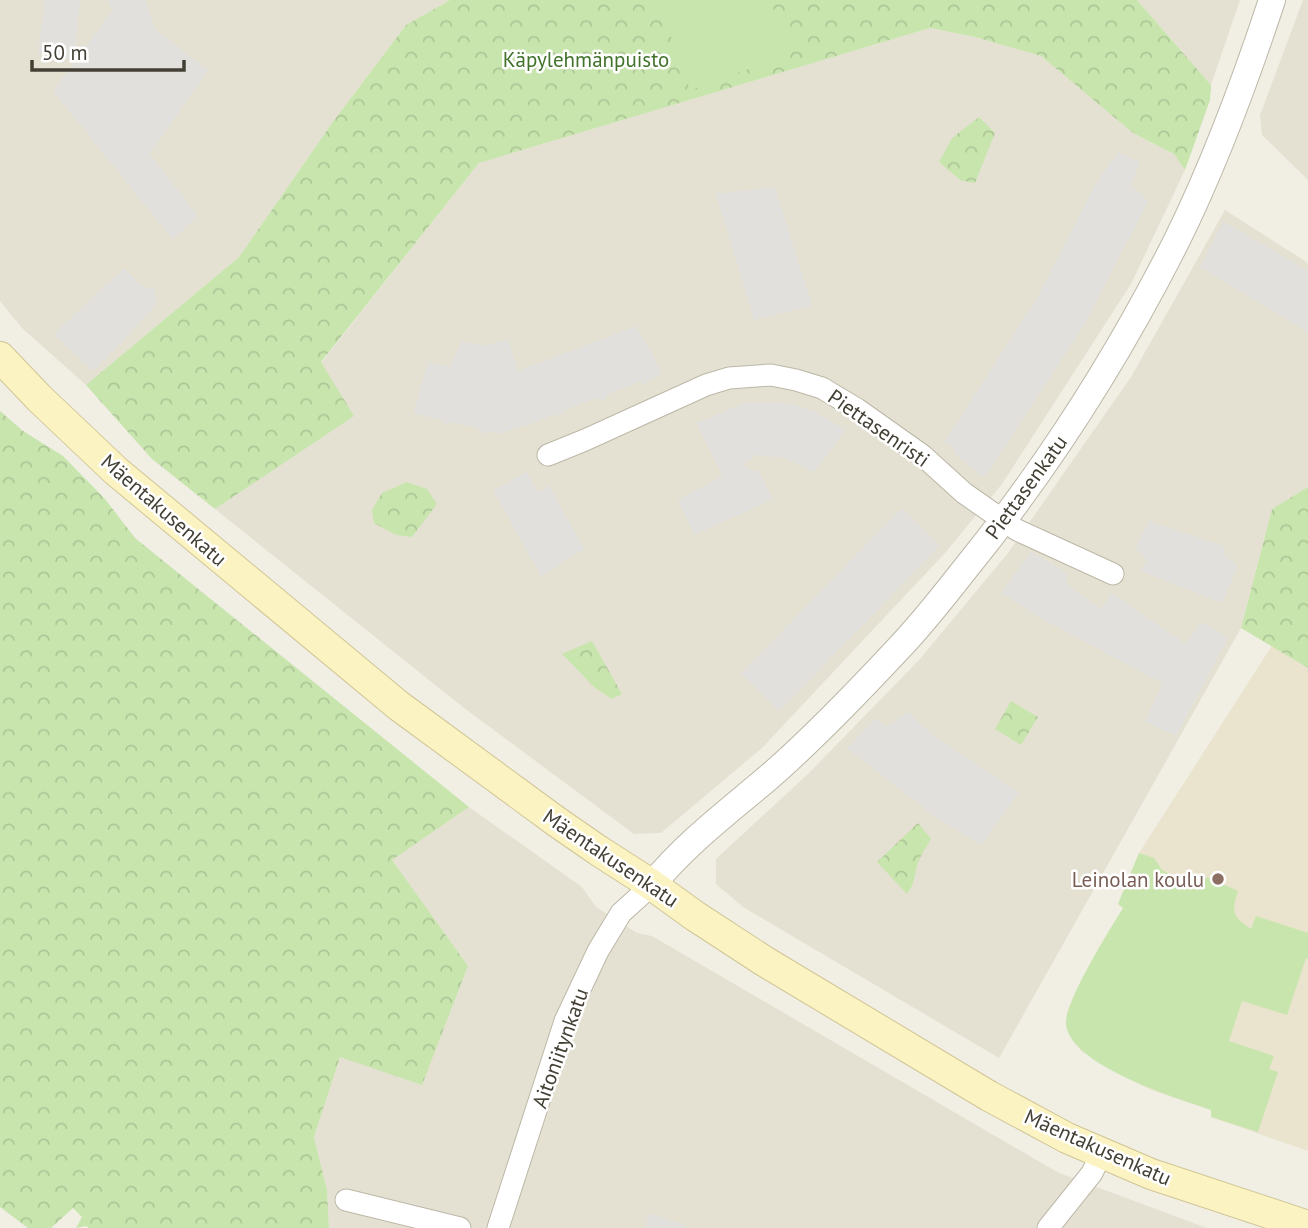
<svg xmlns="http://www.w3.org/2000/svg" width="1308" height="1228" font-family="'PT Sans',sans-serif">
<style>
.residential{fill:#e5e1d2}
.education{fill:#eae4ce}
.forest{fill:url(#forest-crowns)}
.pitch{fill:#c8e5ae}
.parking{fill:#e2e0dc}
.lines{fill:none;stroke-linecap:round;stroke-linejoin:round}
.minor-casing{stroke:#bcb7a7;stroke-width:23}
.tertiary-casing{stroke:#bcb7a7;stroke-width:28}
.secondary-casing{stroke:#d0c595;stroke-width:32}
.minor{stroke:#fff;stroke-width:21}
.tertiary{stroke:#fff;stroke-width:26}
.secondary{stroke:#fcf3c3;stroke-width:30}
.education-dot{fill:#8d6e63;stroke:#fff;stroke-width:2.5}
.labels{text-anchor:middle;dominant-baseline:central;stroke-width:5;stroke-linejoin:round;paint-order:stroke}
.park-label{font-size:21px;fill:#40722a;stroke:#fff}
.street-label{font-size:21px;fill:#433f34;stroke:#fff}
.education-label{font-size:21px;fill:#785e54;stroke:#fff;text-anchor:end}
</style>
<defs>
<pattern id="forest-crowns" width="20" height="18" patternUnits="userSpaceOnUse" patternTransform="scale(1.75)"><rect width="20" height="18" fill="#c8e5ae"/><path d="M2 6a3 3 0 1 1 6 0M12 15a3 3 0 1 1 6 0" fill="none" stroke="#adc696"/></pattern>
</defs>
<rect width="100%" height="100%" fill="#f1eee4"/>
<path class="residential" d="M0,0H450L406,25L332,123L239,257L86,385L22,328L0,301Z
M1137,0H1240L1211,85Z
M1303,0H1308V180L1262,135L1260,115Z
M930,28L975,37L1041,56L1133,133L1174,154L1185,170L1131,284L1002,484L945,553L762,748L661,833L634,834L464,708L215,509L353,416L321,363L479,163Z
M1225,210L1308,263V487L1272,509L1241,628L999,1058L743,907L716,884V859L810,772L919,660L1008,553L1131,377Z
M469,807L582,887L596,907L637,933L652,936L1059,1173L1207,1228H329L327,1190L314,1137L340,1056L422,1084L468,966L391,860Z"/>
<path class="education" d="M1273,644L1308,665V1151L1211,1117V1110L1151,1090L1110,1069L1081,1051L1069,1034L1066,1023L1070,1008L1093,958L1123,908L1118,904L1139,853Z"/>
<path class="forest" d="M450,0H1137L1211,85L1210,100L1185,170L1174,154L1133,133L1041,56L975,37L930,28L479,163L321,362L354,416L215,509L152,459L86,385L239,257L332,123L406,25Z
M979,117L995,133L975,183L960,180L939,162L952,138Z
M0,411L23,431L63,456L105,499L135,538L469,807L392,860L468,966L422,1085L340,1057L314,1137L327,1190L329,1228H89L86,1226L76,1228L82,1217L73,1208L51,1228H28L0,1207Z
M407,482L427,489L437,504L412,537L396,535L374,523L372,510L382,493Z
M1308,487V668L1241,628L1272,509Z
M592,641L622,694L612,699L594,687L562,654Z
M1011,701L1038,717L1021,745L995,729Z
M918,823L931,839C926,848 920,856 917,866C914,879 915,882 907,894L877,862Z"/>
<path class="pitch" d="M658,0H770L791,54L690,90Z
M1139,853L1154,858L1162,870L1184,882L1197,885L1203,882L1207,877L1238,891C1231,913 1233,917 1251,929L1256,916L1308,933V959L1306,958L1287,1015L1242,1001L1229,1041L1274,1056L1269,1069L1278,1072L1258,1132L1211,1117V1110C1177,1098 1070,1066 1066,1024C1064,1003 1110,929 1123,908L1118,904Z"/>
<path class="parking" d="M45,0H80L74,60L38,53Z
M108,0H145L155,29L208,70L150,154L198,216L173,240L53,91L112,11Z
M1118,152L1140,162L1131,185L1148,201L1085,324L984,478L954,453L953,448L944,442L1037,298L1098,180Z
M775,187L812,306L754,320L716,194Z
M1223,221L1308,271V332L1200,267Z
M124,268L143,287L154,288L157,301L154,308L93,372L54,334Z
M636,326L654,356L661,375L649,380V382L643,385L641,381L606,395L607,399L600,401L598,397L563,411V414L556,417L555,414L531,424L497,434L487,431L486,434L479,432L480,429L452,422L450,425L444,423V421L413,413L428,362L450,367L461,341L484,346L508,339L518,371Z
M747,402L788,403L816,412L846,430L814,472L785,458L755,455L744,465L748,469L759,471L773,499L695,535L678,500L722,476L696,423Z
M527,472L538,492L549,485L584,549L541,576L493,490Z
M901,508L940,546L779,711L741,674Z
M1149,521L1224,546V554L1238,566L1222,603L1140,571L1147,560L1135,548Z
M1031,551L1068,574L1065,583L1101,609L1111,593L1186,644L1201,622L1228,638L1176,736L1145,721L1162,683L1042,619L1001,593Z
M908,712L933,735L1019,792L982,845L938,819L847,748L875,718L886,727Z
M649,1213L682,1224L688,1228H645Z"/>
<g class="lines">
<g class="minor-casing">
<path id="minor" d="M548,455L585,440L706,385L729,378L771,375L796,380L822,388L857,409L922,455L964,493L1017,530L1113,574
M346,1200L460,1228
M498,1228L565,1021L598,951L621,913L652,885
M1048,1228L1092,1173L1102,1152"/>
</g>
<g class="tertiary-casing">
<path id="tertiary" d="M652,885C686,843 729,811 769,777C815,737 857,693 898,649C924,622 946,593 969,564C1050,464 1119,355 1177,240C1215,163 1245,82 1272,0"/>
</g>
<g class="secondary-casing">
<path id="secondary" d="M0,357L39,398L116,471L399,706L557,822L599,851L652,885L695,916L764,961L989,1096L1067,1138L1151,1174L1308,1226"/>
</g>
<use href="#minor" class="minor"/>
<use href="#tertiary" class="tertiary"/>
<use href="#secondary" class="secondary"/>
</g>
<circle class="education-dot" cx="1218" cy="879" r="7"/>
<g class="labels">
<g class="park-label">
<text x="586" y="59">Käpylehmänpuisto</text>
</g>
<g class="street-label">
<text transform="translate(879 428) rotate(35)">Piettasenristi</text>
<text transform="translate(1026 487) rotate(-54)">Piettasenkatu</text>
<text transform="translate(164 510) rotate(41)">Mäentakusenkatu</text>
<text transform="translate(611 858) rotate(34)">Mäentakusenkatu</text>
<text transform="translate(560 1048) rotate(-70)">Aitoniitynkatu</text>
<text transform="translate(1098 1147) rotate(24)">Mäentakusenkatu</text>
</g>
<g class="education-label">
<text x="1204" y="879">Leinolan koulu</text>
</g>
</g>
<path d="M32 60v10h152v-10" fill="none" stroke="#433f34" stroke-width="3.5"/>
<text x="42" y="60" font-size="21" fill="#433f34" stroke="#ffffff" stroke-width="5" paint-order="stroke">50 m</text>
</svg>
